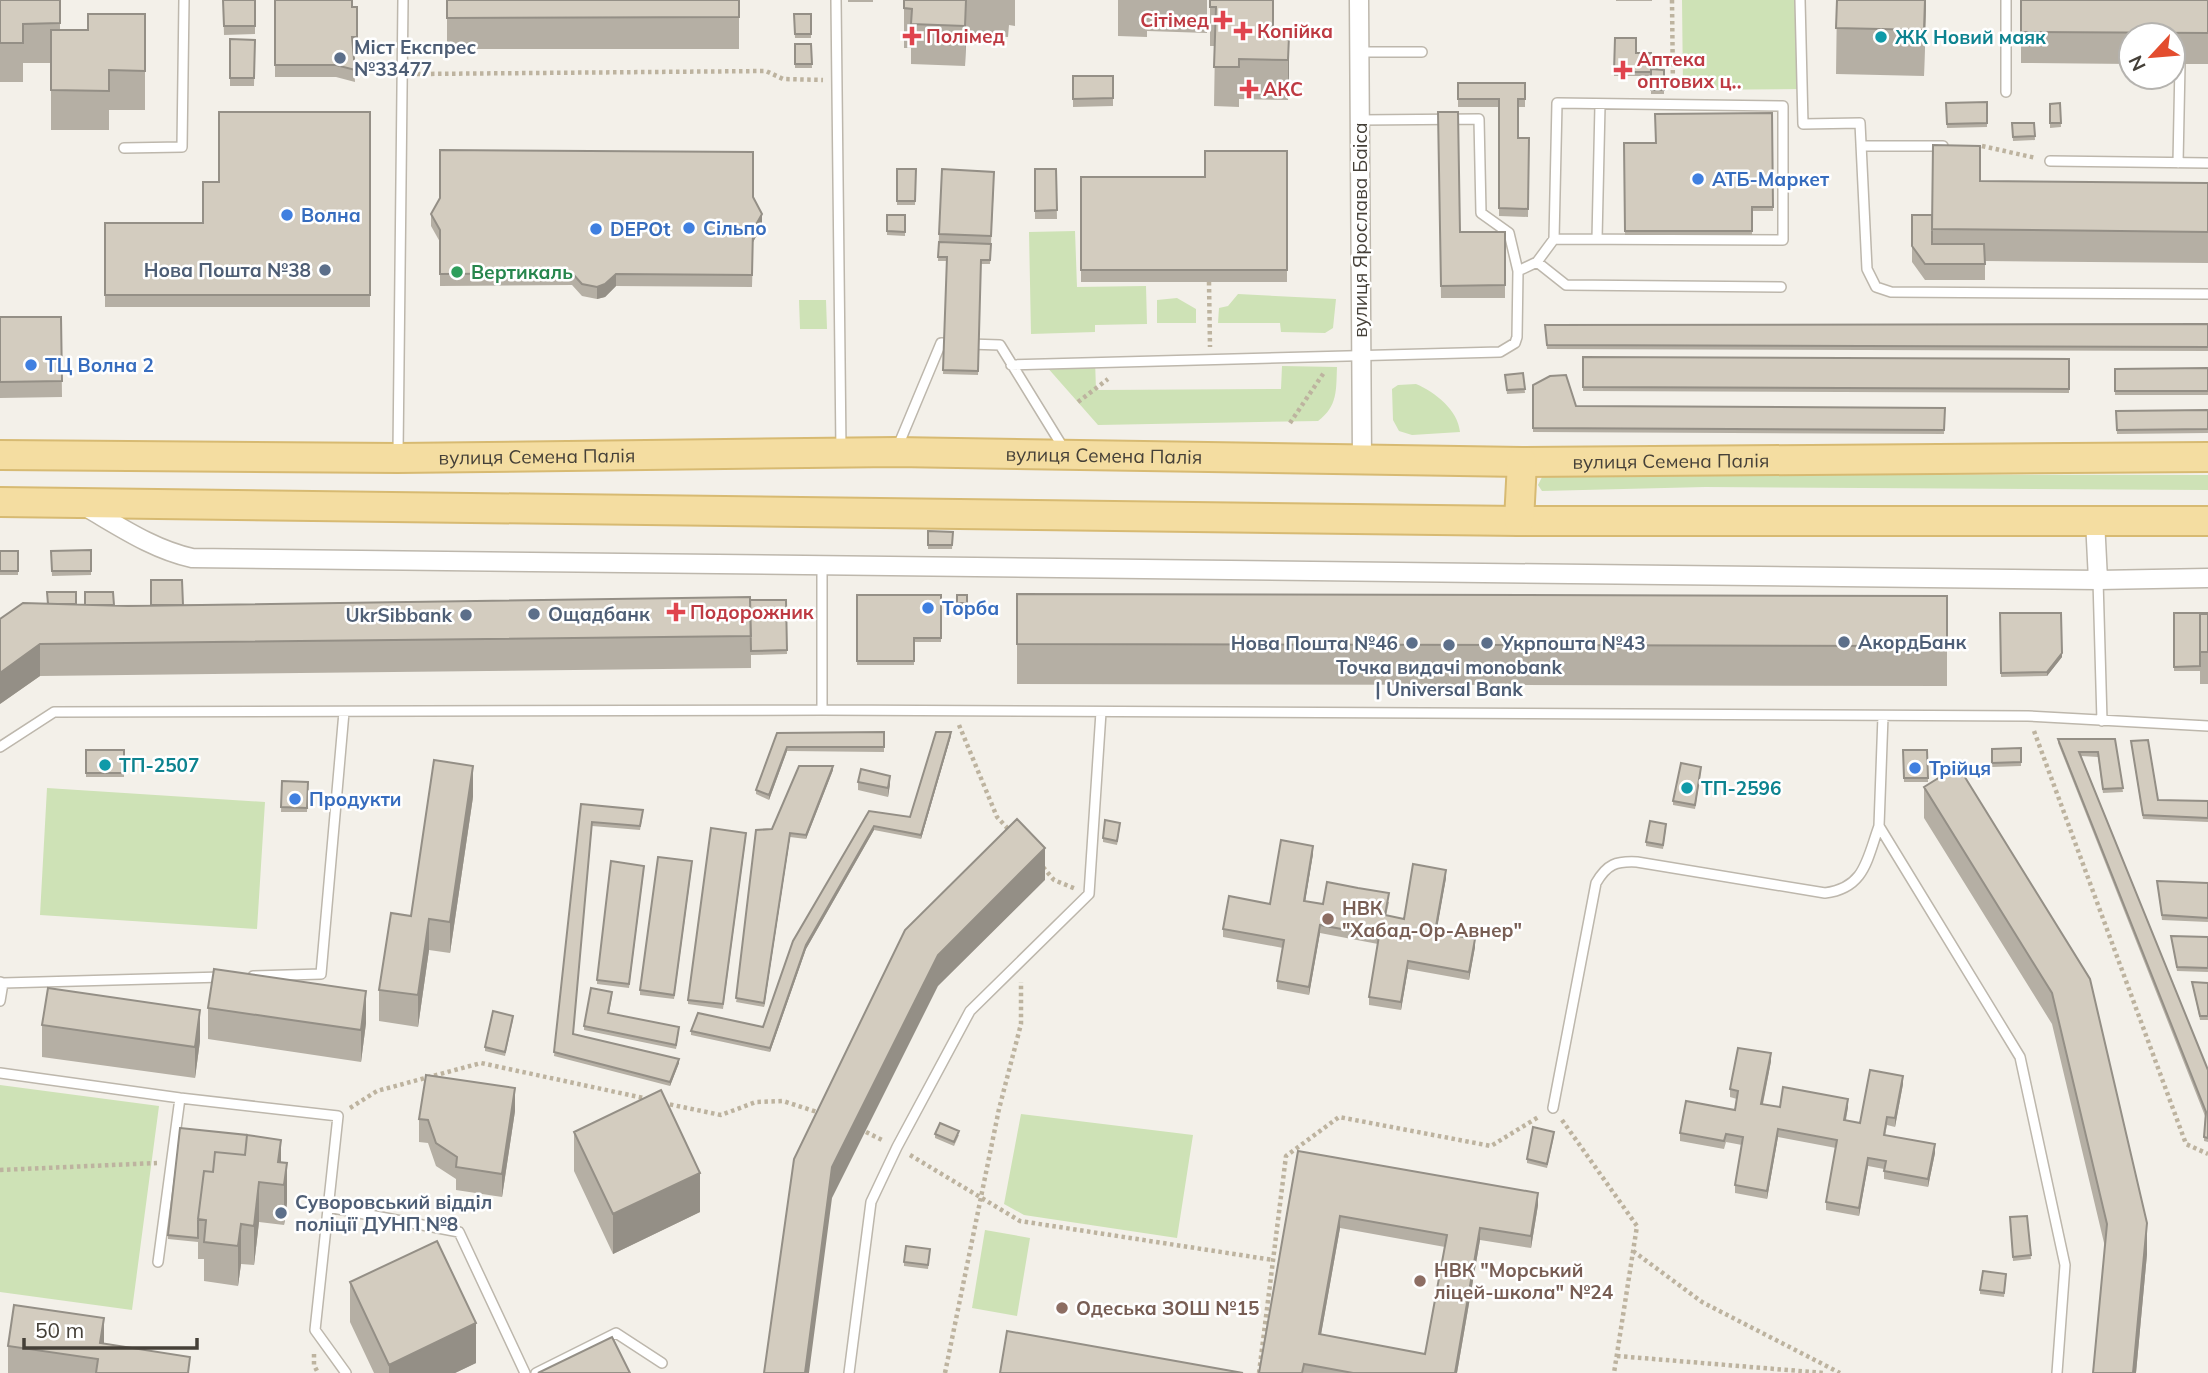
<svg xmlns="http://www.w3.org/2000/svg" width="2208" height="1373" font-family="Mulish,sans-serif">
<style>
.green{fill:#cee2b6}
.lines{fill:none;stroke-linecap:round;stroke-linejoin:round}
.service-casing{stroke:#bdb7ac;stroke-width:12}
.minor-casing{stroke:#bdb7ac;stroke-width:21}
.primary-casing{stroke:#d7ba72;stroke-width:32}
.path{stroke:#bdb39f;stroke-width:4.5;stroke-dasharray:3.5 3.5;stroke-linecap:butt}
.service{stroke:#fff;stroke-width:9}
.minor{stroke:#fff;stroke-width:18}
.primary{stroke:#f4dda1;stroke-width:28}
.wall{fill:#b5afa4;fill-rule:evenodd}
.shaded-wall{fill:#948f86}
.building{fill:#d3ccbf;stroke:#948f86;stroke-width:2;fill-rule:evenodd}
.health-dot{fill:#e0444e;stroke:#fff;stroke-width:2.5}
.culture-dot{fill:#0f9aa8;stroke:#fff;stroke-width:2.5}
.service-dot{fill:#5c6f8a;stroke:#fff;stroke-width:2.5}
.shop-dot{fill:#3f7fe0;stroke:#fff;stroke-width:2.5}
.leisure-dot{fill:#2e9e5b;stroke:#fff;stroke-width:2.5}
.education-dot{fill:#8d6e63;stroke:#fff;stroke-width:2.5}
.labels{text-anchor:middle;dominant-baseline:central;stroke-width:5;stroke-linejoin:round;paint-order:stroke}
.health-label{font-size:19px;font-weight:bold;fill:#be3a42;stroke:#fff;text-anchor:start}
.culture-label{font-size:19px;font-weight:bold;fill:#0d838f;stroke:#fff;text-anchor:start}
.service-label{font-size:19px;font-weight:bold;fill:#4e5e75;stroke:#fff;text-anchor:start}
.shop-label{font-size:19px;font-weight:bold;fill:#366cbe;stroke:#fff;text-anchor:start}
.street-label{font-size:19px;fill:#454038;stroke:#fff}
.leisure-label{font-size:19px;font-weight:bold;fill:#27864d;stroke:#fff;text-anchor:start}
.education-label{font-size:19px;font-weight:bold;fill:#785e54;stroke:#fff;text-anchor:start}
</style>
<rect width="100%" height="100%" fill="#f3f0e9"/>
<path class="green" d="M1682,0H1800L1802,89L1683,90Z
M1075,231L1077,287L1146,286L1147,324L1095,325V332L1031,334L1029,232Z
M1238,294L1336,299L1333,328L1325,333L1281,332L1280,323H1218L1219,308L1228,306Z
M1177,298L1196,309V323H1157V300Z
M799,300H826L827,329H800Z
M1095,360L1096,390L1281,389L1282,366L1337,367C1336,390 1338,406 1318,421L1098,425L1046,366Z
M1416,384C1435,392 1458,410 1460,432L1412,435L1399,431L1393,420L1392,389L1398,385Z
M1704,474L2208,475V490L1705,487L1542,491L1538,485L1543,475Z
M47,788L265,802L257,929L40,915Z
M0,1085L159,1106L132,1310L0,1292Z
M1021,1114L1193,1135L1177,1238L1024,1215L1004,1204Z
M985,1230L1030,1238L1017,1316L972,1308Z"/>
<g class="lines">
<g class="service-casing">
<path id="service" d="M836,0L841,450
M1800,0L1803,124L1860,123L1867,269L1876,287L1891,292L2208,294
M1359,52H1422
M2006,92V0
M1360,120L1479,119L1481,213L1509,233L1518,271
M1861,146H1943
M124,148L182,147L184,0
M2050,161L2208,163
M2178,163L2180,64
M1597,239L1600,105
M1537,262L1566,285L1781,287
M969,344L1000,345L1064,449
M1011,365L1500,352L1515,343L1517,337L1518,271L1537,262L1554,239L1557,103L1783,106V240L1554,239
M898,446L941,343H955
M398,453L403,0
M822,565V710
M2098,580L2102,721
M1883,716L1879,826L2020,1057L2065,1265L2057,1373
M0,747L54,712L822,710L2028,716L2208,726
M253,976L321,974L344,712
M0,982L3,983L0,1001
M3,983L222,977
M0,1073L180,1098L338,1116L315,1330L346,1373
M1553,1108L1596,883C1607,864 1616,861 1637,862L1825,893C1865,888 1867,859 1879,826
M328,1207L459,1232L525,1373
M158,1262L180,1098
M536,1373L616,1333L662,1363
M849,1373L871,1202L897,1147L970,1011L1089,894L1101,712"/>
</g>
<g class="minor-casing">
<path id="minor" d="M1359,0L1362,460
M84,506C119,526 152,549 192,558L2098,580L2208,578
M2095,520L2098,580"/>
</g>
<g class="primary-casing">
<g id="primary">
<path id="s1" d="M0,455L398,458L896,452L1522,462L2208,457"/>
<path d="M0,502L1519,521H2208"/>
<path d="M1519,521L1522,462"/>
</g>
</g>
<path class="path" d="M1672,0L1673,90
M417,74L766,71L783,79L823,80
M1982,146L2036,158
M1209,282L1210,347
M1078,402L1108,379
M1290,423L1325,371
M959,725L997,817L1011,832
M2034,731L2186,1144L2208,1154
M1043,867L1054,880L1076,889
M663,1103L721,1115L756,1102L783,1101L820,1113
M350,1108L377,1091L481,1063L648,1099
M1562,1120L1637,1226L1614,1373
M866,1132L884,1141
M910,1155L1020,1221L1273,1260
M0,1170L157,1163
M1633,1251L1702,1302L1840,1373
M314,1354V1365L318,1373
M1617,1356L1824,1373
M945,1373L999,1109L1021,1024V982
M1259,1373L1286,1156L1339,1117L1491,1146L1540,1116"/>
<use href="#service" class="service"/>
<use href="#minor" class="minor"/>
<use href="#primary" class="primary"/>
</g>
<path class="wall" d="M0,0H60V30H88L145,14V110H109V130H51V63H23V82H0Z
M223,0H255V34L224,35Z
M275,0L357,7V49H353L355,82L336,77H275Z
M447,0H739V49H447Z
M848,0H873V2H848Z
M904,0H1015V26L1009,25L1008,37L966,35L965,66L911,64V48H904Z
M1118,0H1207V33L1147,31V37L1118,36Z
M1210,0H1274L1273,36H1289L1288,100L1239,99V107L1214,106L1215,46H1210Z
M1616,0H1652V1H1616Z
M1837,0H1926L1924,76L1836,74Z
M2021,0H2208V64H2173V35H2131V64L2021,63Z
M794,14H811V38H795Z
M1615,38L1636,53H1651V76H1614Z
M230,39L255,40L254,86H230Z
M795,44H811L812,68H795Z
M1651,69L1664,70V94H1651Z
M1073,76H1113V106L1073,107Z
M1458,83H1525V107H1518V138H1529L1528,217L1499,216V107H1458Z
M1987,102V127L1947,128L1946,103Z
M2060,103L2061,127L2050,128V104Z
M370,112V307H105V223H203L219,182Z
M1438,112L1460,232H1505V298H1441Z
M1772,113L1773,211H1752V235H1625L1624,143H1656Z
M2012,123H2034L2035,140L2013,141Z
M1287,151V282H1081V177H1205Z
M897,169H916L915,205H897Z
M1035,169H1056L1057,219H1035Z
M1980,181L2208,183V263L1985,261V280H1925L1912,262V215H1932Z
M994,184L990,264H981L978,375L943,374L947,261H938L939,234Z
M753,197L762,226L753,242L752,287L616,286L605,297L597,299L582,296L572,285L440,286V242L431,226V214Z
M887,215H905V236L887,235Z
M0,317H61L62,397L0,398Z
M2208,324V351L1547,349L1545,325Z
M1583,357L2069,359V393L1583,391Z
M2208,368V395H2115V369Z
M1523,373L1525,393L1507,394L1505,375Z
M1533,385L1576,406L1945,408L1944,434L1533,432Z
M2208,410V433L2117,434L2116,411Z
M928,531L953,532L952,549H928Z
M91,550V575L52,576L51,551Z
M0,551H18V575H0Z
M1017,594L1947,596V686L1017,684Z
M857,595H941V642H914V665H857Z
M957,595H967V607H957Z
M786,600L787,654L751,655V668L40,676L0,704L48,604L114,605Z
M2000,613L2062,657L2047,676L2001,677Z
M2174,613H2208V684H2200V645V671H2174Z
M884,732V752L787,751L769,800L756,794V790L777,733Z
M951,736L921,839L874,830L806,949L770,1052L691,1035V1031L763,1027L869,811L910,817Z
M2058,739H2115L2123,792L2103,793L2098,757L2081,756L2208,1070V1142L2204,1141L2205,1116L2058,743Z
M2131,741L2158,800L2208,801V822L2143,819Z
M2021,748V766L1992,767V749Z
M86,750H124V777H86Z
M1903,750H1927L1928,782H1904Z
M833,770L806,839L790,837L764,1007L736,1002L772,829Z
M1701,771L1695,809L1673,805V801Z
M282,781L308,782L307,812H281Z
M858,782L890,784L888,797L858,790Z
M1924,787L2090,979L2147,1254L2136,1373H2093L2105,1247L2052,1024L1924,818Z
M473,797L450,953L429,950L418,1027L379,1021V990L411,916Z
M581,804L643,814L640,830L592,826L573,1034L679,1063L670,1086L554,1056Z
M1120,827L1117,845L1103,842V838Z
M1666,828L1663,849L1646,846V842Z
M746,837L723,1009L688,1004V1000Z
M1313,854L1305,901L1323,904L1389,902L1386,916L1404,919L1446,878L1436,932L1475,947L1469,980L1408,969L1401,1010L1369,1005V997L1378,944L1320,933L1309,995L1277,989V981L1283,948L1223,937V929L1270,904Z
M692,866L674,999L640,995V990Z
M644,870L629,988L597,984V980Z
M2157,881L2208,883V922L2162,920Z
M2171,936L2208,937V972L2177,971Z
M2192,982L2208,983V1020H2200Z
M612,996L609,1013L679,1031L676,1049L584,1030V1026Z
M208,1008L366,1023L361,1062L208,1039Z
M513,1020L505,1056L485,1051V1047Z
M42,1025L200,1041L195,1078L42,1057Z
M1771,1061L1763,1104L1780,1107H1848L1846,1120L1860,1123L1903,1084L1895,1127L1887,1125L1885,1136L1935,1153L1928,1187L1884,1179V1169L1868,1166L1859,1216L1826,1210V1202L1836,1148L1778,1137L1767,1199L1735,1193V1185L1742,1145L1726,1142L1724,1149L1680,1141V1133L1735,1110L1737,1099L1730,1097V1089Z
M515,1111L502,1197L456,1190V1179L436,1166L428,1143L419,1142V1119Z
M574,1132L700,1212L613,1254L574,1171Z
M935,1134L959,1135L954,1146L935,1138Z
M1554,1136L1547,1168L1527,1163V1159Z
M1298,1151L1538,1205L1531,1248L1480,1240L1457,1373H1259ZM1340,1228L1445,1247L1425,1354L1321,1334Z
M281,1162L287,1163V1203L284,1225L259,1222L254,1265L241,1264L238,1286L204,1281V1259H198V1242L168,1239V1235Z
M2027,1216L2031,1259L2013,1261L2010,1217Z
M930,1249L928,1269L904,1266V1262Z
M2006,1278L2004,1297L1980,1294V1290Z
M350,1282L476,1363L455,1373H374L350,1322Z
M104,1344L190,1373H8V1346Z"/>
<path class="shaded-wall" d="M966,0V35L965,66V26Z
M1925,0H1926L1924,76Z
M1289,36V76L1288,100V60Z
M762,214V226L753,242L752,287L753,230Z
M616,274V286L605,297L597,299V287Z
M40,644V676L0,704V673Z
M2062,653V657L2047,676V672Z
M951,732V736L921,839V835Z
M787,747V751L769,800V795Z
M473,766V797L450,953V922Z
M833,766V770L806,839V835Z
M890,776V784L888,797V788Z
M874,826V830L806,949L770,1052V1048L806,945Z
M790,833V837L764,1007V1003Z
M1313,846V854L1304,909V901Z
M1045,848V880L938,986L832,1198L809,1373H805L832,1167L938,955Z
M1446,870V878L1435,940V932Z
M429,919V950L418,1027V995Z
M1320,925V933L1309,995V987Z
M1475,939V947L1469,980V972Z
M1408,961V969L1401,1010V1002Z
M366,991V1023L361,1062V1030Z
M200,1010V1041L195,1078V1047Z
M1771,1053V1061L1761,1112V1104Z
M679,1059V1063L670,1086V1082Z
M1903,1076V1084L1895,1127V1118Z
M515,1088V1111L502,1197V1174Z
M1848,1099V1107L1844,1128V1120Z
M1778,1129V1137L1767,1199V1191Z
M281,1140V1179L278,1162Z
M1935,1144V1153L1928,1187V1179Z
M1868,1158V1166L1859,1216V1208Z
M287,1163V1203L284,1225V1185Z
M700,1173V1212L613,1254V1214Z
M259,1182V1222L254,1265V1226Z
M1538,1193V1205L1531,1248V1236Z
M1340,1216V1228L1319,1346V1334Z
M2147,1223V1254L2136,1373H2133Z
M241,1224V1264L238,1286V1246Z
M1480,1228V1240L1457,1373H1455Z
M104,1318V1349L100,1343Z
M476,1323V1363L455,1373H389V1365Z"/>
<path class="building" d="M0,0H60V23L23,24V43H0Z
M223,0H255V26H224Z
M275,0H352V7H357V37H352L355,70L336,65H275Z
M447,0H739V17L447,18Z
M904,0H966L965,26L911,24L912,9L904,8Z
M1210,0H1273V36H1289L1288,60L1239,59V67H1214L1216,7H1210Z
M1837,0H1925L1924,30L1836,28Z
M2021,0H2208V33L2021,32Z
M88,14H145V71L109,70V91L51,90V30H88Z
M794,14H811V34H795Z
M1615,38H1636V53H1651V72H1614Z
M230,39L255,40L254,78H230Z
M795,44H811L812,64H795Z
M1651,69L1664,70V90H1651Z
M1073,76H1113V98L1073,99Z
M1458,83H1525V99H1518V138H1529L1528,209L1499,208V99H1458Z
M1987,102V123L1947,124L1946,103Z
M2060,103L2061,123H2050V104Z
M219,112H370V295H105V223H203V182H219Z
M1438,112H1458L1460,232H1505V285L1441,286Z
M1772,113L1773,207H1752V231H1625L1624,143H1656L1655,114Z
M2012,123H2034L2035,136L2013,137Z
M1933,145L1980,146V181L2208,183V232L1932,229Z
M440,150L753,152V197L762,214L753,230L752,275L616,274L605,284L597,287L582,284L572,273L440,274V230L431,214L440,198Z
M1205,151H1287V270H1081V177H1205Z
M897,169H916L915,201H897Z
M942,169L994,172L991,236L939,234Z
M1035,169H1056L1057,210L1035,211Z
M887,215H905V232L887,231Z
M1912,215H1932V244H1984L1985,264H1925L1912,246Z
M939,242L991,244L990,260H981L978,371L943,370L947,257H938Z
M0,317H61L62,381L0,382Z
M2208,324V347L1547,345L1545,325Z
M1583,357L2069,359V389L1583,387Z
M2208,368V391H2115V369Z
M1523,373L1525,389L1507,390L1505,375Z
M1566,375L1576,406L1945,408L1944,430L1533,428V385L1550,376Z
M2208,410V429L2117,430L2116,411Z
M928,531L953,532L952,545H928Z
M91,550V571H52L51,551Z
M0,551H18V571H0Z
M151,580H182L183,605H151Z
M47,592H76V604H48Z
M85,592H113L114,605H85Z
M1017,594L1947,596V646L1017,644Z
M857,595H941V638H914V661H857Z
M957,595H967V603H957Z
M750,597L751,636L40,644L0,673V619L23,603L128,606Z
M750,600H786L787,650L751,651Z
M2000,613H2061L2062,653L2047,672L2001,673Z
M2174,613H2208L2200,614V666L2174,667Z
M2200,614H2208V652H2200Z
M884,732V747H787L769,795L756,790L777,733Z
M936,732H951L921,835L874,826L806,945L770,1048L691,1031L698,1013L763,1027L793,941L869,811L910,817Z
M2058,739H2115L2123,788L2103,789L2098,752H2079L2208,1070V1138L2204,1137L2206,1112Z
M2148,740L2158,800L2208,801V818L2143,815L2131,741Z
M2021,748V762L1992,763V749Z
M86,750H124V773H86Z
M1903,750H1927L1928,778H1904Z
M434,760L473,766L450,922L429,919L418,995L379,990L391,913L411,916Z
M1681,763L1701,767L1695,805L1673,801Z
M799,766H833L806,835L790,833L764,1003L736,998L756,830L772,829Z
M1958,766L2090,979L2147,1223L2133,1373H2093L2107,1224L2052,993L1924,787Z
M861,769L890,776L888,788L858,782Z
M282,781L308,782L307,808L281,807Z
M581,804L643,810L640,826L592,822L573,1034L679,1059L670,1082L554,1052Z
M1017,819L1045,848L938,955L832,1167L805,1373H764L794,1159L905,930Z
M1105,820L1120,823L1117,841L1103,838Z
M1650,821L1666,824L1663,845L1646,842Z
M711,828L746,833L723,1004L688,1000Z
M1281,840L1313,846L1304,901L1323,904L1327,882L1358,888L1389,893L1385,915L1404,919L1413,864L1446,870L1435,932L1475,939L1469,972L1408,961L1401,1002L1369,997L1379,936L1320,925L1309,987L1277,981L1284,940L1223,929L1229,896L1270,904Z
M658,857L692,861L674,995L640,990Z
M611,861L644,866L629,984L597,980Z
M2157,881L2208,883V918L2162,915Z
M2171,936L2208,937V968L2177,967Z
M214,969L366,991L361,1030L208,1008Z
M2192,982L2208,983V1016H2200Z
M48,988L200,1010L195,1047L42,1025Z
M591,988L612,992L608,1013L679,1027L676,1045L584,1026Z
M493,1011L513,1016L505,1052L485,1047Z
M1738,1048L1771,1053L1761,1104L1780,1107L1783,1087L1848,1099L1844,1120L1860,1123L1870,1070L1903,1076L1895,1118L1887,1117L1884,1135L1935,1144L1928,1179L1884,1171L1886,1161L1868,1158L1859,1208L1826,1202L1837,1140L1778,1129L1767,1191L1735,1185L1743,1137L1726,1134L1724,1141L1680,1133L1686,1101L1735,1110L1738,1091L1730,1089Z
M426,1075L515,1088L502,1174L456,1167L457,1157L436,1143L428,1120L419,1119Z
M661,1090L700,1173L613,1214L574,1132Z
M940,1123L959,1131L954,1142L935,1134Z
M1533,1127L1554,1132L1547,1164L1527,1159Z
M180,1128L247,1135L245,1155L215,1152L213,1172L204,1171L198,1219V1238L168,1235Z
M247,1135L281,1140L278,1162L287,1163L284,1185L259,1182L254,1226L241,1224L238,1246L204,1242L206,1220L198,1219L204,1171L213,1172L215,1152L245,1155Z
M1298,1151L1538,1193L1531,1236L1480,1228L1455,1373H1353L1304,1364L1302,1373H1259ZM1340,1216L1447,1235L1425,1354L1319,1334Z
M2027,1216L2031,1255L2013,1257L2010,1217Z
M437,1241L476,1323L389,1365L350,1282Z
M906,1246L930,1249L928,1265L904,1262Z
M1983,1271L2006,1274L2004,1293L1980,1290Z
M14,1305L104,1318L100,1343L190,1357L188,1373H96L98,1359L8,1346Z
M1007,1331L1243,1373H1000Z
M612,1337L630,1373H538Z"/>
<g class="health-dot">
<path d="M1219.5 9.5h7v7h7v7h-7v7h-7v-7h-7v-7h7z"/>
<path d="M1239.5 20.5h7v7h7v7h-7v7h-7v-7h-7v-7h7z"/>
<path d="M908.5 25.5h7v7h7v7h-7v7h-7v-7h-7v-7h7z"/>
<path d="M1619.5 59.5h7v7h7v7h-7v7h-7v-7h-7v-7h7z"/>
<path d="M1245.5 78.5h7v7h7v7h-7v7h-7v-7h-7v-7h7z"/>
<path d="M672.5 601.5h7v7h7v7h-7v7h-7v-7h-7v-7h7z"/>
</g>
<g class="culture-dot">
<circle cx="1881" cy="37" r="7"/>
<circle cx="105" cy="765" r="7"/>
<circle cx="1687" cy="788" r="7"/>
</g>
<g class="service-dot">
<circle cx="340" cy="58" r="7"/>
<circle cx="325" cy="270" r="7"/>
<circle cx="534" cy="614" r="7"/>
<circle cx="466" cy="615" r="7"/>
<circle cx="1844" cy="642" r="7"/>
<circle cx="1412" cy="643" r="7"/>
<circle cx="1487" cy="643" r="7"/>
<circle cx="1449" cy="645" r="7"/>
<circle cx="281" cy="1213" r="7"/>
</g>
<g class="shop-dot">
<circle cx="1698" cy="179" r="7"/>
<circle cx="287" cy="215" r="7"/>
<circle cx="689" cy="228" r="7"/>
<circle cx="596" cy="229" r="7"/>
<circle cx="31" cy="365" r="7"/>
<circle cx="928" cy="608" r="7"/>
<circle cx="1915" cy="768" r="7"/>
<circle cx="295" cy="799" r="7"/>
</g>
<circle class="leisure-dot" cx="457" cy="272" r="7"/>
<g class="education-dot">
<circle cx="1328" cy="919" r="7"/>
<circle cx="1420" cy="1281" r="7"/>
<circle cx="1062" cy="1308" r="7"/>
</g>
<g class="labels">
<g class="health-label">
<text x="1209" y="20" text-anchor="end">Сітімед</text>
<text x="1257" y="31">Копійка</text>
<text x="926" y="36">Полімед</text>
<text x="1637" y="59">Аптека<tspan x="1637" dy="22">оптових ц‥</tspan></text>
<text x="1263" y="89">АКС</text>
<text x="690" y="612">Подорожник</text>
</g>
<g class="culture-label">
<text x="1895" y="37">ЖК Новий маяк</text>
<text x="119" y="765">ТП-2507</text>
<text x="1701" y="788">ТП-2596</text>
</g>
<g class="service-label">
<text x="354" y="47">Міст Експрес<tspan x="354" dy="22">№33477</tspan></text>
<text x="311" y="270" text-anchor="end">Нова Пошта №38</text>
<text x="548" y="614">Ощадбанк</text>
<text x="452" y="615" text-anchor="end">UkrSibbank</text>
<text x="1858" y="642">АкордБанк</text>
<text x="1398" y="643" text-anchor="end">Нова Пошта №46</text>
<text x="1501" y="643">Укрпошта №43</text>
<text x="1449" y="667" text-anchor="middle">Точка видачі monobank<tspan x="1449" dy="22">| Universal Bank</tspan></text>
<text x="295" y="1202">Суворовський відділ<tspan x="295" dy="22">поліції ДУНП №8</tspan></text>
</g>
<g class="shop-label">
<text x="1712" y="179">АТБ-Маркет</text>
<text x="301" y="215">Волна</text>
<text x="703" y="228">Сільпо</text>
<text x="610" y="229">DEPOt</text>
<text x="45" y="365">ТЦ Волна 2</text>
<text x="942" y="608">Торба</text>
<text x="1929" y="768">Трійця</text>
<text x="309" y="799">Продукти</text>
</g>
<g class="street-label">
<text transform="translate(1360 230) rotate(-90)">вулиця Ярослава Баіса</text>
<text stroke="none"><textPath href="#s1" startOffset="1104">вулиця Семена Палія</textPath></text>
<text stroke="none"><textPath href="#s1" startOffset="537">вулиця Семена Палія</textPath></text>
<text stroke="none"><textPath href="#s1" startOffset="1671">вулиця Семена Палія</textPath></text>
</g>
<g class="leisure-label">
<text x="471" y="272">Вертикаль</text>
</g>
<g class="education-label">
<text x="1342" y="908">НВК<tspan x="1342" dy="22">"Хабад-Ор-Авнер"</tspan></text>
<text x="1434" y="1270">НВК "Морський<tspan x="1434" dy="22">ліцей-школа" №24</tspan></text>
<text x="1076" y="1308">Одеська ЗОШ №15</text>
</g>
</g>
<g transform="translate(2152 56) rotate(244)"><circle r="33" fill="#ffffff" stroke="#b5b3af" stroke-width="2"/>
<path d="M0-5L12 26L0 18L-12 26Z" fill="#e34d2f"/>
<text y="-10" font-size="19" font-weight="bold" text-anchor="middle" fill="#454038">N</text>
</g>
<path d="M24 1338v10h173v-10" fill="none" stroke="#454038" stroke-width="3.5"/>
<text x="35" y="1338" font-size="21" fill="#454038" stroke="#ffffff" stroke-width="5" paint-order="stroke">50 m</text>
</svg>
